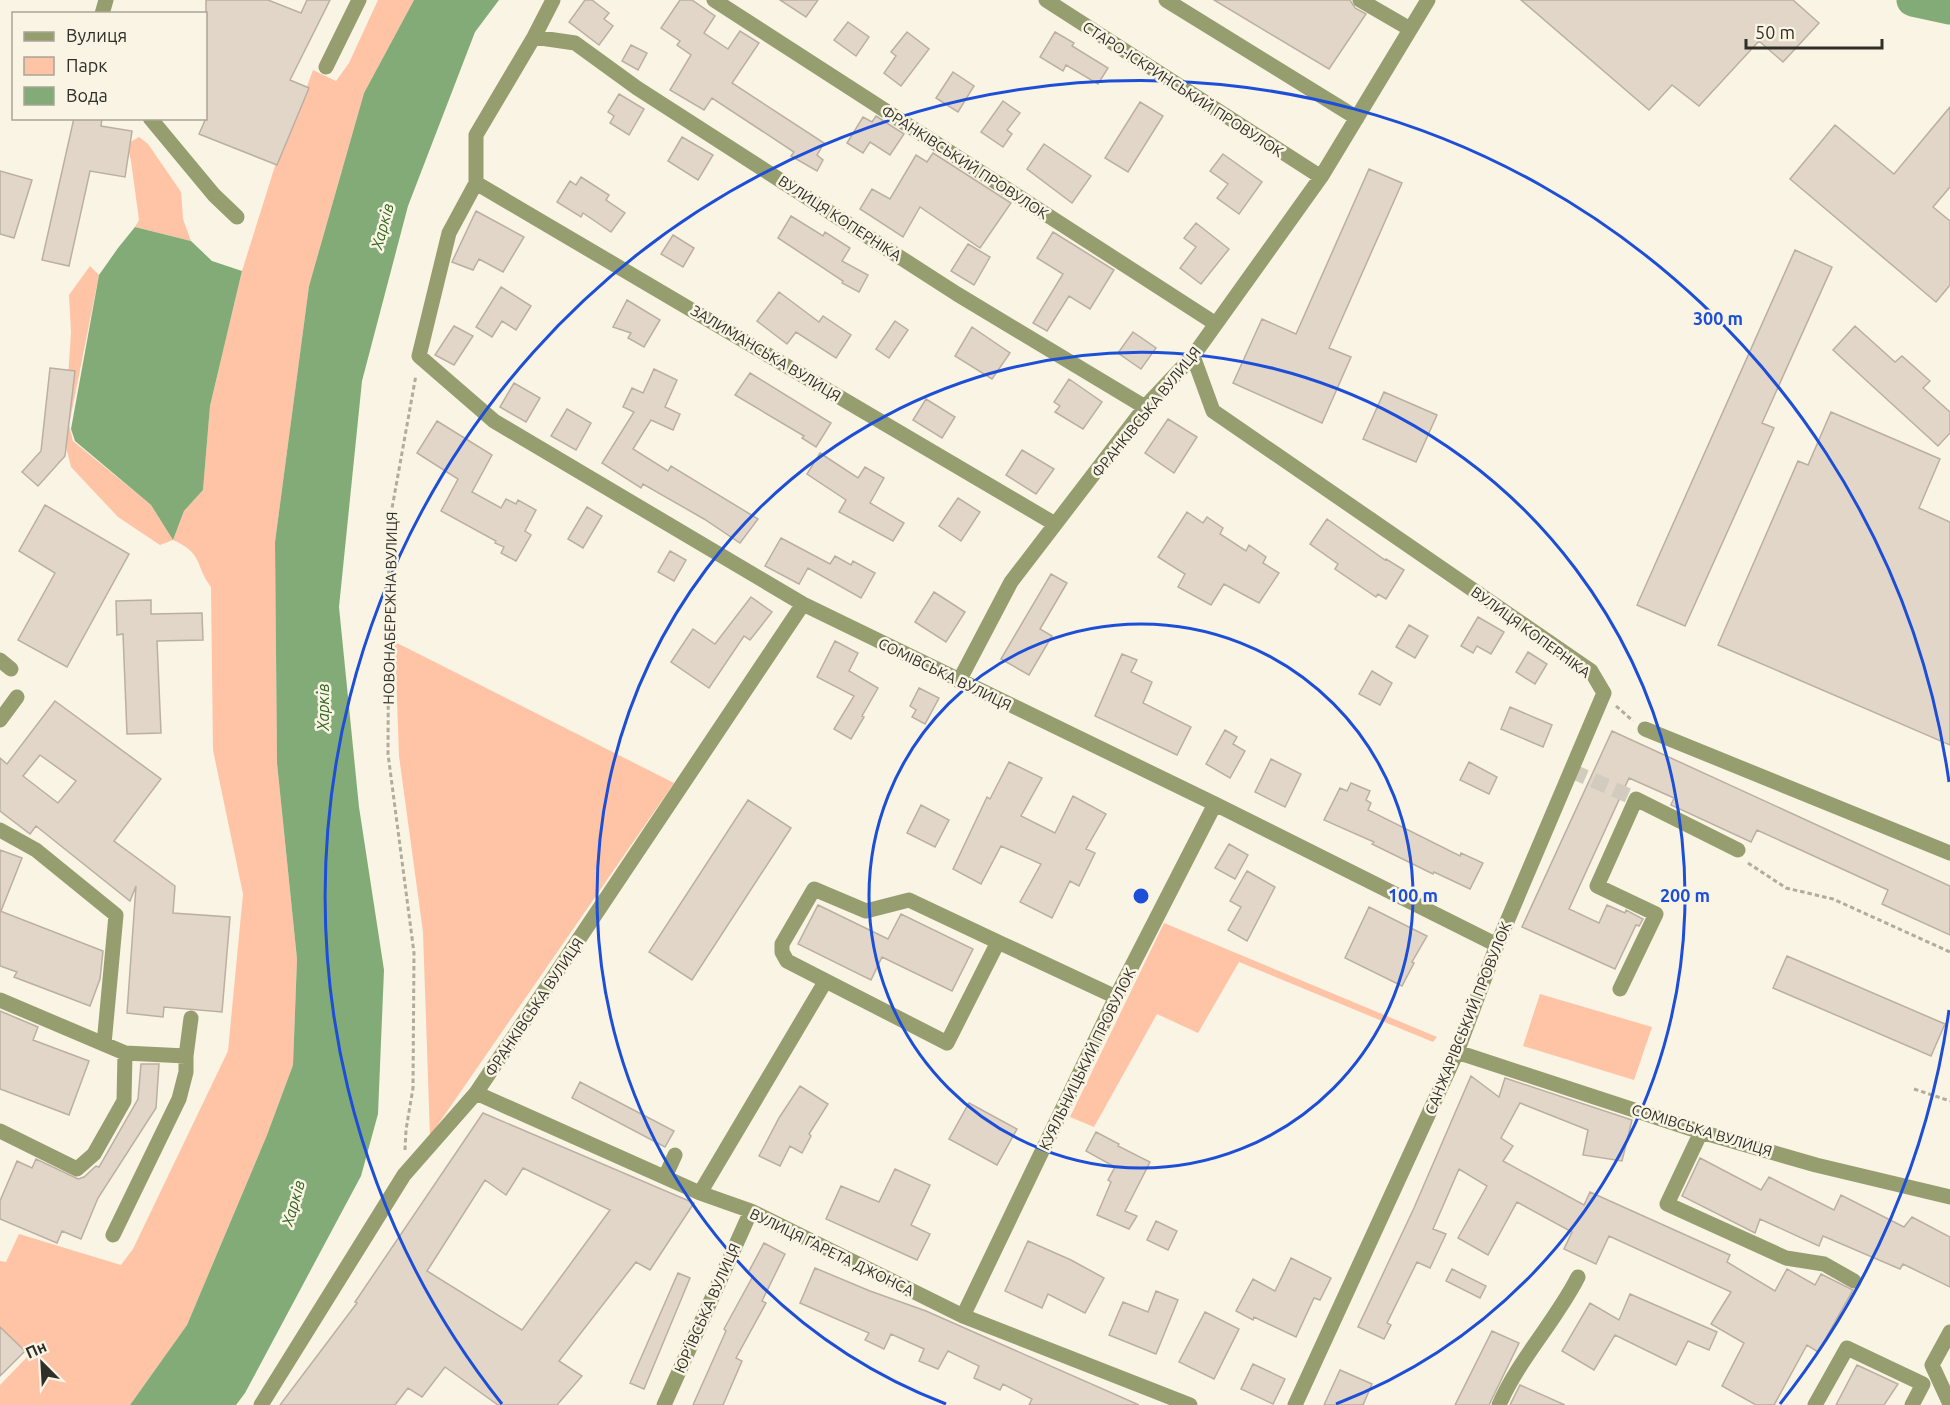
<svg xmlns="http://www.w3.org/2000/svg" width="1950" height="1405" font-family="Ubuntu,sans-serif">
<style>
.green{fill:#ffc3a6}
.water{fill:#83ab78}
.lines{fill:none;stroke-linecap:round;stroke-linejoin:round}
.river{stroke:#83ab78;stroke-width:33}
.building{fill:#e2d6c9;stroke:#bbafa2;stroke-width:1.5;fill-rule:evenodd}
.minor-tunnel{stroke:#d1ccbe;stroke-width:15;stroke-dasharray:15 8;stroke-linecap:butt}
.path{stroke:#b0ac9f;stroke-width:3;stroke-dasharray:4.5 3;stroke-linecap:butt}
.minor{stroke:#969e70;stroke-width:15}
.ring{fill:none;stroke:#1d4ed8;stroke-width:3}
.labels{text-anchor:middle;dominant-baseline:central;stroke-width:5;stroke-linejoin:round;paint-order:stroke}
.street-label{font-size:15px;fill:#302e28;stroke:#f9f4e3}
.water-label{font-size:16px;font-style:italic;fill:#30641f;stroke:#f9f4e3}
.centre{fill:#1d4ed8;stroke:#f9f4e3;stroke-width:3}
.ring-label{font-size:18px;text-anchor:middle;font-weight:bold;fill:#1d4ed8;stroke:#f9f4e3;stroke-width:5;stroke-linejoin:round;paint-order:stroke}
</style>
<rect width="100%" height="100%" fill="#f9f4e3"/>
<path class="green" d="M378,0H414L364,93L309,286L275,542L277,763L297,959L293,1065L267,1135L187,1325L130,1405H0V1385L30,1354L0,1331V1261L6,1262L19,1234L121,1265L133,1249L228,1051L243,894L213,750L211,587C194,564 204,554 173,540L160,545L118,517L71,467L64,439L71,332L69,295L90,266L99,275L69,425L73,441L151,505L173,540L184,511L203,490L210,406L242,271L275,166L283,152L313,70L336,81L349,63Z
M139,137L148,144L181,192L183,219L191,241L135,227L139,220L131,161L127,144Z
M395,642L674,783L430,1136L423,932L399,756Z
M1164,923L1437,1037L1433,1042L1239,962L1198,1033L1157,1014L1094,1127L1070,1117Z
M1540,994L1652,1027L1634,1080L1523,1046Z"/>
<path class="water" d="M414,0H499L475,32L408,206L362,381L339,607L359,807L384,970L378,1114L361,1176L245,1393L236,1405H130L187,1325L267,1135L293,1065L297,959L277,763L275,542L309,286L364,93Z
M135,227L191,241L212,261L242,271L210,406L203,490L184,511L173,540L151,505L75,441L71,429L99,275L118,248Z"/>
<g class="lines">
<path class="river" d="M1913,0L1950,8"/>
</g>
<path class="building" d="M206,0H268L301,13L307,0H330L290,80L309,88L277,165L199,134L206,118Z
M585,0H592L609,13L604,19L613,26L599,45L569,22Z
M680,0H692L715,16L704,33L728,49L740,31L759,43L732,83L824,143L817,155L823,160L817,171L791,156L794,152L712,98L704,110L670,90L691,55L677,45L680,41L661,28Z
M780,0H818L806,17Z
M1214,0H1350L1355,8L1366,14L1329,69Z
M1521,0H1793L1819,23L1783,62L1759,41L1699,106L1672,85L1649,110Z
M848,22L869,37L856,56L834,40Z
M907,32L929,49L901,86L884,73L896,56L891,52Z
M1055,32L1074,43L1072,46L1108,68L1098,84L1066,65L1063,71L1040,57Z
M631,45L647,53L638,70L622,61Z
M953,72L974,86L958,112L936,98Z
M619,94L644,109L629,135L610,123L614,116L608,112Z
M1003,101L1020,113L1007,130L1012,134L1003,147L981,132Z
M1140,102L1163,116L1128,172L1105,158Z
M1950,107V187L1933,207L1950,221V285L1936,302L1790,179L1835,125L1894,174Z
M876,116L904,134L890,155L870,142L863,153L847,143L863,117L872,122Z
M74,118H102L101,126L132,131L125,177L90,171L69,266L42,260Z
M682,137L713,155L698,180L668,161Z
M1044,144L1091,176L1072,203L1027,169Z
M933,153L1011,203L980,248L920,207L903,237L860,209L872,189L890,199L916,155L927,162Z
M1223,154L1262,182L1239,214L1217,198L1228,184L1210,171Z
M1369,169L1402,183L1329,348L1351,357L1322,423L1233,383L1262,319L1296,334Z
M0,171L32,180L14,238L0,234Z
M581,177L609,195L606,200L625,213L611,232L583,213L581,217L557,202L570,181L576,185Z
M476,211L524,237L503,272L479,259L473,270L452,262Z
M791,216L823,236L825,232L850,248L842,261L868,275L859,292L842,283L843,281L778,238Z
M1196,223L1229,249L1201,284L1180,268L1196,247L1184,238Z
M1053,232L1114,270L1090,309L1069,296L1047,331L1033,323L1063,274L1037,258Z
M673,235L694,248L683,267L661,254Z
M968,244L990,257L974,285L951,271Z
M1795,250L1832,267L1762,423L1774,428L1685,626L1637,605Z
M501,287L531,306L516,330L502,321L492,337L476,327Z
M779,292L819,322L823,316L851,335L836,358L796,332L787,344L757,321Z
M627,300L660,320L644,347L628,338L631,333L613,327Z
M895,321L908,330L889,358L876,349Z
M454,326L473,336L454,365L435,355Z
M1855,326L1895,362L1902,356L1930,381L1923,388L1950,412V433L1938,446L1833,350Z
M972,327L1010,353L992,379L955,356Z
M1133,332L1156,348L1141,369L1118,353Z
M50,368L75,371L65,456L38,486L22,472L41,451Z
M654,369L677,380L665,407L680,414L673,430L651,420L633,449L668,471L671,466L758,519L740,543L704,519L643,484L641,488L602,463L634,412L623,407L632,388L643,393Z
M750,373L831,423L816,447L802,438L804,436L735,395Z
M1069,379L1102,402L1083,429L1055,412L1060,406L1054,402Z
M514,383L540,398L526,422L500,407Z
M1384,392L1437,415L1416,462L1363,439Z
M926,399L955,417L942,438L913,420Z
M567,409L591,423L576,450L551,436Z
M1831,412L1940,459L1919,508L1950,522V745L1718,645L1798,461L1808,465Z
M1168,419L1197,437L1174,473L1145,453Z
M437,421L492,455L472,492L501,508L506,499L516,504L518,500L536,510L525,531L531,535L516,561L501,553L504,547L495,543L496,541L441,511L458,479L417,453Z
M1022,450L1054,469L1036,494L1006,475Z
M820,453L858,478L865,467L884,478L870,503L904,523L893,541L839,512L846,500L807,474Z
M958,498L980,512L961,541L939,526Z
M45,505L129,554L67,667L18,640L55,573L19,551Z
M587,507L602,516L583,548L568,539Z
M1187,512L1203,523L1207,517L1223,528L1220,534L1246,551L1249,545L1266,557L1263,563L1279,573L1259,603L1224,584L1211,605L1178,587L1185,574L1158,557Z
M1327,519L1385,560L1386,559L1404,570L1386,599L1378,594L1376,597L1335,569L1338,564L1310,544Z
M781,538L830,564L835,556L851,565L853,561L875,573L861,598L808,568L799,584L765,566Z
M670,551L686,560L674,581L658,572Z
M1051,574L1067,583L1040,629L1052,636L1029,675L1001,659Z
M934,592L965,612L946,642L915,622Z
M751,597L772,612L750,640L744,636L709,688L671,662L693,629L715,644Z
M151,600V614L202,613L203,640L157,641L161,733L127,734L123,634L117,635L116,601Z
M1478,617L1504,632L1491,654L1477,646L1473,653L1461,646Z
M1409,625L1428,636L1415,658L1396,647Z
M835,641L858,653L849,671L878,688L862,716L864,717L851,739L834,729L854,696L817,677Z
M1528,652L1547,664L1535,684L1516,672Z
M1122,654L1137,660L1131,672L1152,682L1143,703L1191,727L1177,755L1095,716Z
M1372,671L1392,683L1380,705L1359,694Z
M919,688L939,698L925,724L912,717L916,710L910,706Z
M55,701L161,779L114,841L175,886L173,913L230,917L222,1012L164,1007L163,1017L127,1013L136,886L130,901L36,826L30,834L0,811V758L7,764ZM40,755L76,781L58,803L23,776Z
M1510,707L1552,725L1543,747L1501,729Z
M1225,730L1237,737L1233,744L1245,751L1230,778L1206,764Z
M1612,731L1950,886V935L1882,904L1888,890L1757,830L1751,842L1671,805L1674,798L1629,778L1569,909L1599,923L1607,905L1625,913L1626,910L1643,919L1639,926L1636,925L1615,969L1522,927Z
M1271,759L1301,774L1285,807L1255,792Z
M1009,762L1042,778L1021,816L1055,833L1073,796L1106,814L1086,849L1095,853L1079,886L1070,881L1052,918L1020,902L1041,864L1001,846L981,884L953,869L987,797L990,799Z
M1469,762L1497,777L1489,794L1460,780Z
M1351,783L1370,791L1366,800L1371,803L1368,810L1460,856L1461,853L1483,863L1470,889L1434,872L1433,874L1372,844L1374,842L1324,820L1340,788L1347,791Z
M748,800L791,828L692,980L649,952Z
M921,805L949,820L935,847L907,833Z
M1229,844L1248,855L1235,879L1215,868Z
M0,850L22,858L1,911H0Z
M1247,871L1275,887L1247,941L1228,930L1241,907L1230,901Z
M818,905L888,939L901,914L973,949L952,991L882,957L871,980L798,944Z
M1369,907L1427,936L1412,962L1414,963L1402,986L1345,958Z
M0,911L103,951L100,979L90,1006L14,977L17,972L0,966Z
M1787,956L1945,1024L1931,1056L1773,988Z
M0,1011L38,1027L33,1040L89,1061L69,1115L0,1089Z
M141,1064H159L156,1108L98,1198L81,1239L62,1231L57,1243L0,1219V1201L17,1161L32,1168L36,1159L78,1179L84,1177L96,1166L99,1167L138,1099Z
M1471,1076L1499,1097L1505,1078L1632,1120L1622,1161L1583,1155L1588,1130L1520,1103L1501,1138L1513,1146L1503,1161L1584,1205L1590,1192L1730,1255L1727,1262L1775,1291L1787,1269L1815,1285L1821,1274L1853,1290L1818,1352L1807,1345L1774,1405H1756L1722,1386L1744,1343L1711,1324L1731,1292L1609,1236L1596,1264L1564,1249L1572,1232L1517,1202L1488,1255L1458,1238L1487,1186L1459,1169L1433,1229L1446,1234L1430,1268L1417,1262L1387,1323L1391,1325L1384,1339L1358,1327L1414,1208Z
M580,1082L674,1131L665,1147L572,1098Z
M800,1086L828,1104L809,1134L811,1136L802,1153L790,1146L780,1166L759,1156L779,1118Z
M969,1103L1017,1129L997,1165L949,1139Z
M483,1113L694,1203L650,1270L636,1262L559,1361L582,1376L557,1405H498L445,1367L422,1397L408,1388L395,1405H280L357,1303L355,1302ZM523,1168L610,1210L522,1330L427,1271L485,1180L506,1195Z
M1096,1132L1119,1144L1118,1146L1150,1162L1125,1211L1137,1216L1129,1229L1097,1215L1111,1182L1108,1180L1115,1167L1086,1151Z
M1700,1158L1761,1190L1769,1177L1834,1210L1841,1195L1904,1227L1912,1217L1950,1237V1287L1903,1264L1900,1269L1823,1236L1819,1246L1760,1219L1755,1233L1682,1196Z
M895,1169L930,1185L911,1225L930,1234L917,1260L826,1219L841,1186L879,1202Z
M1156,1221L1177,1231L1168,1250L1147,1240Z
M1028,1241L1071,1260L1104,1278L1085,1313L1048,1294L1042,1308L1005,1291Z
M764,1243L785,1254L762,1301L766,1303L736,1358L742,1361L723,1405H693L726,1331L724,1329L753,1276L748,1273Z
M1291,1258L1331,1278L1320,1300L1314,1298L1296,1337L1254,1317L1253,1320L1236,1311L1253,1279L1275,1291Z
M815,1268L870,1291L926,1311L1139,1405H1029L1032,1399L1003,1384L1000,1390L974,1378L979,1366L948,1351L938,1369L919,1361L924,1349L891,1334L884,1349L865,1340L869,1333L800,1303Z
M1452,1269L1486,1286L1480,1298L1446,1281Z
M678,1273L690,1278L644,1389L630,1383Z
M1156,1291L1178,1300L1156,1354L1109,1335L1123,1302L1148,1312Z
M1630,1294L1717,1332L1709,1350L1688,1341L1676,1365L1615,1335L1594,1370L1562,1351L1590,1303L1619,1320Z
M1205,1312L1239,1329L1214,1379L1179,1362Z
M0,1327L25,1351L0,1376Z
M1492,1331L1519,1343L1489,1405H1455Z
M1253,1364L1285,1379L1273,1404L1241,1389Z
M1857,1365L1898,1384L1884,1405H1836Z
M1340,1370L1372,1384L1363,1405H1324Z
M1520,1385L1565,1405H1510Z"/>
<g class="lines">
<path class="minor-tunnel" d="M1572,771L1636,799"/>
<path class="path" d="M1616,706L1633,721
M1748,863L1786,888L1833,899L1950,952
M1914,1089L1950,1101
M405,1150L406,1130L413,1088L414,953L388,754L389,525L416,375"/>
<path class="minor" d="M553,0L534,37L476,135V183L449,233L419,356L494,421L803,604L1215,804L1497,945
M714,0L1216,324
M1046,0L1321,177
M1166,0L1357,118
M1360,0L1410,29
M102,14L106,0
M534,37L575,43L637,88L957,294L1145,407
M326,67L359,0
M150,118L214,195L237,217
M476,183L1055,524
M1193,356L1213,411L1591,671L1604,693L1497,945L1457,1052L1295,1405
M0,660L11,669
M959,681L1011,582L1145,407L1193,356L1321,177L1428,0
M0,720L17,697
M1645,729L1950,853
M0,830L36,850L116,915L104,1044
M998,942L909,900L866,911L814,889L782,944V952L787,961L947,1043L998,942L1116,997
M1620,989L1656,914L1597,886L1636,799L1738,850
M0,1000L125,1053L186,1056
M1457,1052L1701,1132L1816,1165L1950,1197
M476,1093L700,1193L751,1211L963,1316L1190,1405
M0,1131L77,1169L94,1154L124,1101L125,1053
M1701,1132L1667,1204L1786,1258L1824,1264L1854,1281
M665,1177L675,1155
M700,1193L825,982
M113,1235L179,1099L186,1072V1056L191,1018
M963,1316L1116,997L1215,804
M1950,1332L1932,1365L1950,1404
M261,1405L404,1175L476,1093L803,604
M664,1405L751,1211
M1499,1405C1519,1359 1555,1322 1578,1277
M1815,1405L1847,1348L1923,1384L1912,1405"/>
</g>
<g class="ring">
<circle cx="1141" cy="896" r="272"/>
<path d="M946 1404A544 544 0 1 1 1336 1404"/>
<path d="M1949 1010A816 816 0 0 1 1780 1404M502 1404A816 816 0 1 1 1949 782"/>
</g>
<g class="labels">
<g class="street-label">
<text transform="translate(1183 89) rotate(33)">СТАРО-ІСКРИНСЬКИЙ ПРОВУЛОК</text>
<text transform="translate(965 162) rotate(33)">ФРАНКІВСЬКИЙ ПРОВУЛОК</text>
<text transform="translate(840 218) rotate(33)">ВУЛИЦЯ КОПЕРНІКА</text>
<text transform="translate(766 353) rotate(31)">ЗАЛИМАНСЬКА ВУЛИЦЯ</text>
<text transform="translate(1146 412) rotate(-51)">ФРАНКІВСЬКА ВУЛИЦЯ</text>
<text transform="translate(390 608) rotate(-89)">НОВОНАБЕРЕЖНА ВУЛИЦЯ</text>
<text transform="translate(1531 632) rotate(36)">ВУЛИЦЯ КОПЕРНІКА</text>
<text transform="translate(945 674) rotate(26)">СОМІВСЬКА ВУЛИЦЯ</text>
<text transform="translate(534 1007) rotate(-56)">ФРАНКІВСЬКА ВУЛИЦЯ</text>
<text transform="translate(1468 1018) rotate(-68)">САНЖАРІВСЬКИЙ ПРОВУЛОК</text>
<text transform="translate(1087 1059) rotate(-64)">КУЯЛЬНИЦЬКИЙ ПРОВУЛОК</text>
<text transform="translate(1702 1130) rotate(17)">СОМІВСЬКА ВУЛИЦЯ</text>
<text transform="translate(832 1252) rotate(26)">ВУЛИЦЯ ҐАРЕТА ДЖОНСА</text>
<text transform="translate(707 1308) rotate(-66)">ЮР’ЇВСЬКА ВУЛИЦЯ</text>
</g>
<g class="water-label">
<text transform="translate(382 226) rotate(-75)">Харків</text>
<text transform="translate(323 707) rotate(-90)">Харків</text>
<text transform="translate(293 1203) rotate(-74)">Харків</text>
</g>
</g>
<circle cx="1141" cy="896" r="9" class="centre"/>
<g class="ring-label">
<text x="1718" y="325">300 m</text>
<text x="1413" y="902">100 m</text>
<text x="1685" y="902">200 m</text>
</g>
<rect x="12" y="12" width="195" height="108" fill="#f9f4e3" stroke="#a9a598" stroke-width="1.5"/>
<rect x="24" y="32" width="30" height="9" fill="#969e70" stroke="#a9a598" stroke-width="1.5"/>
<text x="66" y="42" font-size="18" fill="#302e28">Вулиця</text>
<rect x="24" y="57" width="30" height="18" fill="#ffc3a6" stroke="#a9a598" stroke-width="1.5"/>
<text x="66" y="72" font-size="18" fill="#302e28">Парк</text>
<rect x="24" y="87" width="30" height="18" fill="#83ab78" stroke="#a9a598" stroke-width="1.5"/>
<text x="66" y="102" font-size="18" fill="#302e28">Вода</text>
<g transform="translate(42 1363) rotate(336)" stroke="#f9f4e3" stroke-width="4.5" paint-order="stroke">
<path d="M0-4.5L10 22L0 15L-10 22Z" fill="#302e28"/>
<text y="-9" font-size="16" font-weight="bold" text-anchor="middle" fill="#302e28">Пн</text>
</g>
<path d="M1746 39v9h136v-9" fill="none" stroke="#302e28" stroke-width="3"/>
<text x="1755" y="39" font-size="18" fill="#302e28" stroke="#f9f4e3" stroke-width="4.5" paint-order="stroke">50 m</text>
</svg>
